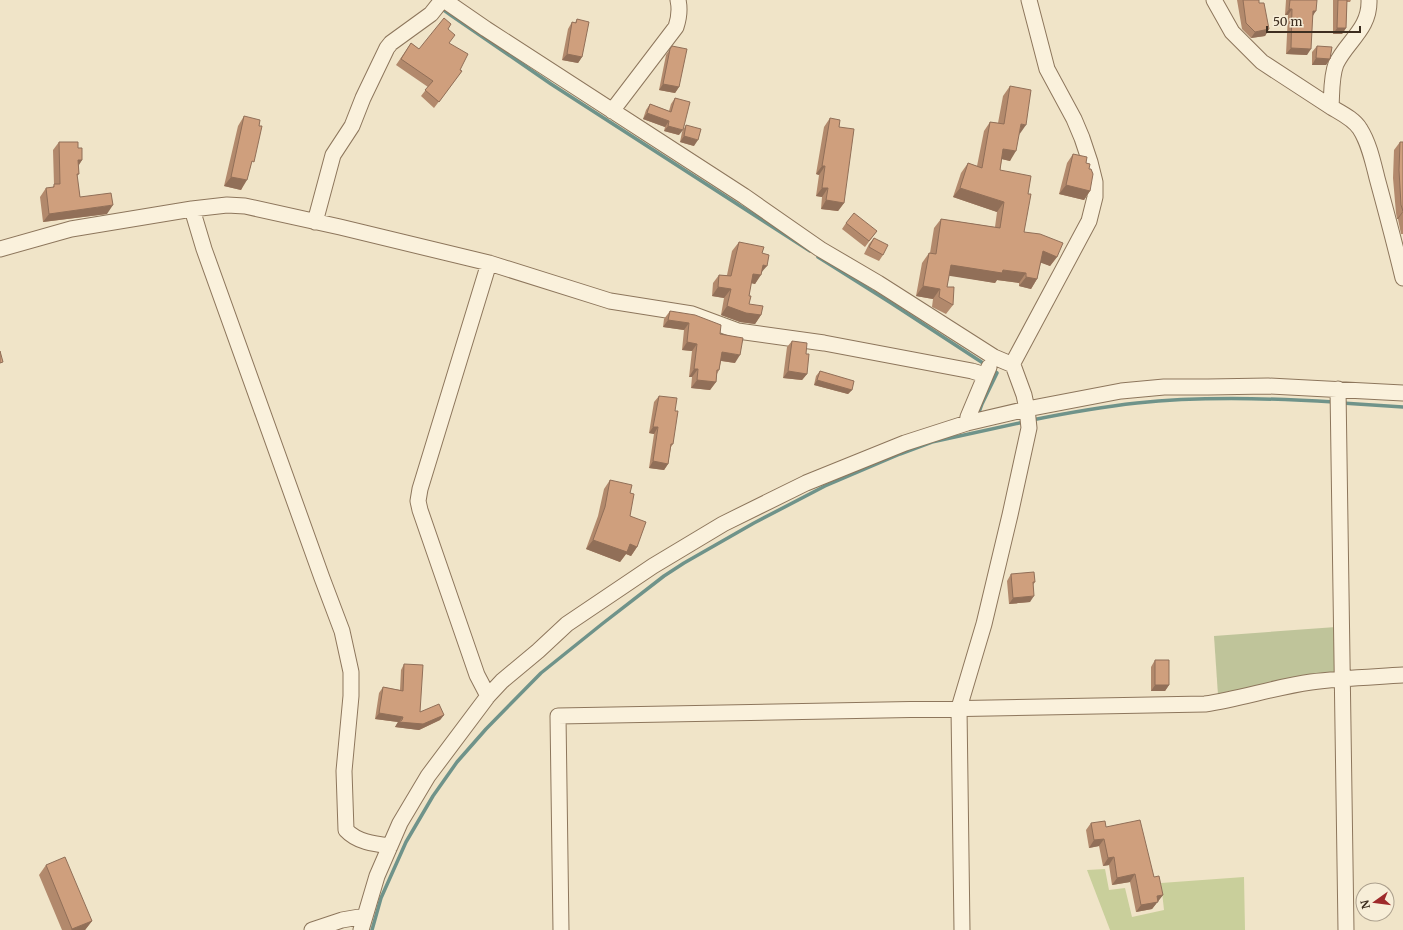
<svg xmlns="http://www.w3.org/2000/svg" width="1403" height="930" font-family="Merriweather,serif">
<style>
.green{fill:#c9cf9b}
.cemetery{fill:#bfc49a}
.lines{fill:none;stroke-linecap:round;stroke-linejoin:round}
.stream{stroke:#6f938a;stroke-width:3.5}
.street-casing{stroke:#8d765c;stroke-width:17}
.street{stroke:#faf1dc;stroke-width:15}
.wall{fill:#b2896c}
.shaded-wall{fill:#916f58}
.building{fill:#cf9f7d;stroke:#916f58}
</style>
<rect width="100%" height="100%" fill="#f0e4c8"/>
<path class="green" d="M1105,869L1109,890L1125,888L1132,917L1164,910L1161,883L1244,877L1245,930H1110L1087,870Z"/>
<path class="cemetery" d="M1336,627V672L1218,695L1214,636Z"/>
<g class="lines">
<path class="stream" d="M441,8L452,16L551,84L810,251
M818,257L891,303L986,365
M1342,403L1403,407
M978,415L982,404L997,373L993,370
M1032,420C1067,413 1101,407 1137,403C1202,396 1269,398 1334,402
M372,930L381,898L406,842L433,796L457,762L486,729L541,673L602,624L664,576L684,563L754,523L825,486L900,454L932,442L1024,422"/>
<g class="street-casing">
<path id="street" d="M444,0L486,29L744,196L820,249L878,283L994,357L1013,365
M1214,0L1232,32L1262,62L1331,107
M1369,0C1370,29 1347,41 1336,64C1331,77 1332,93 1331,107C1341,113 1354,119 1360,129C1369,143 1373,162 1377,178C1386,211 1395,245 1403,278
M612,111L676,27C679,18 680,9 678,0
M192,209L204,249L322,578L342,631L351,672V696L344,771L346,830C357,842 374,844 390,846
M315,222L333,155L352,126L363,98L387,48L391,43L431,14L442,0
M0,249L71,229L192,209L227,205L245,206L340,227L489,263L610,301L692,314L738,331L824,343L972,371L985,375
M1338,389L1346,930
M967,423L968,417L989,367
M488,696L477,675L420,510L418,501L420,489L489,263
M312,930L342,920L365,916
M361,930L377,876L400,823L428,776L488,696L502,681L538,651L567,624L653,566L723,524L806,483L905,443L967,423L1027,409L1121,391L1164,387H1208L1268,386L1403,393
M561,930L558,716L1205,704C1240,699 1275,687 1311,682C1341,678 1373,677 1403,675
M962,930L959,708L984,624L1010,515L1029,428L1027,409L1024,395L1013,365L1014,361L1089,221L1095,197V182L1090,162L1082,138L1074,119L1047,69L1029,0"/>
</g>
<use href="#street" class="street"/>
</g>
<path class="wall" d="M1237,0H1259V3L1269,29L1265,36L1251,38L1242,29Z
M1286,0H1317L1313,16L1307,55L1286,54L1288,15H1285Z
M1329,0H1351L1350,2H1347L1346,28L1342,34H1333V0Z
M577,19L582,57L578,63L562,60L568,29L572,22L575,23Z
M448,29L449,43L460,70L462,71L434,108L421,96L428,87L396,65L411,43L419,49Z
M672,46L679,87L675,93L659,90L666,55Z
M1317,46L1330,59L1326,65H1312V52Z
M1010,86L1019,135L1010,161L1002,159L1000,170L1028,194L1024,232L1057,257L1050,266L1041,262L1037,279L1031,289L1019,286V283L997,280L995,283L949,275L947,287L953,305L946,314L932,307L933,299L916,296L922,263L929,253H930L934,228L941,219L995,227L997,212L953,197L961,173L968,163L977,166L984,131L990,122L998,123L1003,96Z
M675,98L679,135L664,131L665,127L643,119L646,110L650,104L669,111L671,104Z
M244,116L251,166L241,190L224,186L238,126Z
M830,118L839,127L844,203L838,211L821,209L822,197L816,196L819,175L816,174L824,127Z
M686,125L694,146L680,142L682,132Z
M59,142L78,148L82,160L79,165V174L77,176L80,197L107,214L43,222L40,197L46,188H52L54,185L53,150Z
M1400,142H1403V234H1401L1398,219H1397L1396,213L1393,178L1394,150Z
M1073,154L1086,163L1089,169L1090,191L1084,200L1059,194L1067,163Z
M846,223L877,231L865,247L842,229Z
M874,238L883,255L879,261L864,254L869,244Z
M739,242L762,253L761,273L755,284L751,283L749,296V304L761,315L755,324L740,322L721,315L724,298L712,296L713,283L719,275H727L732,251Z
M670,311L720,334L735,363L721,361L719,370L717,374L716,382L710,390L691,388L692,377H689L692,351L682,350L684,330L663,327L664,319Z
M792,341L806,354L807,374L802,380L783,378L787,347Z
M820,371L852,390L848,394L814,385L816,376Z
M659,396L675,411L673,444L671,447L668,464L664,470L649,468L654,434L649,433L654,402Z
M610,480L630,493V516L637,547L631,556L626,554L620,562L586,549L598,516L604,489Z
M1011,574L1035,582L1033,585L1030,602L1009,604L1007,581Z
M1155,660L1169,685L1165,691H1151V667Z
M404,664L420,712L444,715L440,720L419,730L395,727L398,722L375,719L379,693L383,687L400,690L401,670Z
M1091,823L1106,827L1154,877L1163,895L1152,909L1136,912L1130,882L1112,885L1109,865L1103,866L1099,846L1089,848L1086,830Z
M46,865L92,921L85,930H62L39,875Z"/>
<path class="shaded-wall" d="M1289,9H1292L1288,15H1285Z
M1313,11H1316L1312,17Z
M1337,28H1346L1342,34H1333Z
M1269,29L1265,36L1251,38L1255,32Z
M1291,48L1311,49L1307,55L1286,54Z
M567,54L582,57L578,63L562,60Z
M1316,58L1330,59L1326,65H1312Z
M663,84L679,87L675,93L659,90Z
M647,113L669,121L665,127L643,119Z
M1021,124L1026,125L1019,135Z
M668,126L683,130L679,135L664,131Z
M684,136L698,140L694,146L680,142Z
M1003,149L1016,151L1010,161L997,158Z
M78,160H82L76,169Z
M822,166H825L819,175L816,174Z
M231,177L247,180L241,190L224,186Z
M1066,185L1090,191L1084,200L1059,194Z
M822,188H828L822,197L816,196Z
M960,188L1004,202L997,212L953,197Z
M826,200L844,203L838,211L821,209Z
M113,205L107,214L43,222L49,214Z
M1403,211V212L1398,219H1397Z
M1043,251L1057,257L1050,266L1036,261Z
M763,265L767,266L760,274Z
M951,265L1003,270L1026,273L1019,283L997,280L995,283L944,275Z
M753,274L761,275L755,284L747,282Z
M1026,277L1037,279L1031,289L1019,286Z
M923,286L940,289L933,299L916,296Z
M718,287L731,289L724,298L712,296Z
M727,306L761,315L755,324L740,322L721,315Z
M668,320L689,323L684,330L663,327Z
M687,342L697,344L692,351L682,350Z
M722,352L740,355L735,363L716,360Z
M694,369H698L692,377H689Z
M788,371L807,374L802,380L783,378Z
M697,380L716,382L710,390L691,388Z
M817,380L852,390L848,394L814,385Z
M653,427H658L654,434L649,433Z
M653,461L668,464L664,470L649,468Z
M593,540L630,544L637,547L631,556L626,554L620,562L586,549Z
M1034,596L1030,602L1009,604L1013,598Z
M1155,685H1169L1165,691H1151Z
M379,713L403,717L399,722L444,715L440,720L419,730L395,727L398,722L375,719Z
M1104,839L1099,846L1089,848L1094,840Z
M1114,857L1109,865L1103,866L1108,858Z
M1135,874L1130,882L1112,885L1117,878Z
M1163,895L1152,909L1136,912L1141,905L1157,896Z
M92,921L85,930H71L72,929Z"/>
<path class="building" d="M1243,0H1259V3H1264L1269,29L1255,32L1246,23Z
M1290,0H1317L1316,11H1313L1311,49L1291,48L1292,9H1289Z
M1338,0H1347L1346,28H1337Z
M444,18L451,24L448,29L455,35L449,43L468,54L460,70L462,71L439,102L425,90L433,81L401,59L411,43L419,49Z
M577,19L589,22L582,57L567,54L572,22L576,23Z
M672,46L687,49L679,87L663,84L670,49Z
M1317,46L1332,47L1330,59L1316,58Z
M1010,86L1031,90L1026,125L1021,124L1016,151L1003,149L1000,170L1031,176L1028,194H1031L1024,232L1040,234L1063,243L1057,257L1043,251L1037,279L1026,277V273L1003,270L1002,273L951,265L947,287H954L953,305L939,297L940,289L923,286L929,253L936,254L941,219L1000,228L1004,202L960,188L968,163L982,168L990,122L1004,124Z
M675,98L690,102L683,130L668,126L669,121L647,113L650,104L671,112Z
M244,116L260,120L259,126H262L254,162L252,161L247,180L231,177Z
M830,118L840,120L839,127L854,129L844,203L826,200L828,188H822L825,166H822Z
M686,125L701,129L698,140L684,136Z
M59,142H78V148H82V160H78L79,174H77L80,197L111,193L113,205L49,214L46,188L54,187V184H60Z
M1400,142H1403V211L1401,205L1399,170Z
M1073,154L1087,157L1086,163L1090,164L1089,169H1091L1093,174L1090,191L1066,185Z
M854,213L877,231L869,241L846,223Z
M874,238L888,245L883,255L869,247Z
M739,242L764,247L762,253L769,255L767,266L763,265L761,275L753,274L749,296H751L749,304L763,306L761,315L746,313L727,306L731,289L718,287L719,275L731,276Z
M670,311L695,315L721,325L720,334L743,338L740,355L722,352L719,370H717L716,382L697,380L698,369H694L697,344L687,342L689,323L668,320Z
M792,341L807,343L806,354H809L807,374L788,371Z
M0,351L3,362L0,363Z
M820,371L854,381L852,390L817,380Z
M659,396L677,398L675,411H678L673,444H671L668,464L653,461L658,427H653Z
M610,480L632,485L630,493L634,494L630,516L646,522L637,547L630,544L627,552L593,540L605,507Z
M1034,572L1035,582H1033L1034,596L1013,598L1011,574Z
M1155,660H1169V685H1155Z
M404,664L423,665L420,712L439,704L444,715L423,724L399,722L402,720L403,717L379,713L383,687L403,691Z
M1140,820L1154,877L1159,876L1163,895L1157,896L1158,902L1141,905L1135,874L1117,878L1114,857L1108,858L1104,839L1094,840L1091,823L1105,821L1106,827Z
M65,857L92,921L72,929L46,865Z"/>
<g transform="translate(1375 902) rotate(256)"><circle r="19" fill="#f7eed8" stroke="#ada18e"/>
<path d="M0-3L7 15L0 10L-7 15Z" fill="#9e2a2b"/>
<text y="-6" font-size="11" font-weight="bold" text-anchor="middle" fill="#3d2e20">N</text>
</g>
<path d="M1267 26v6h93v-6" fill="none" stroke="#3d2e20" stroke-width="2"/>
<text x="1273" y="26" font-size="12" fill="#3d2e20" stroke="#f7eed8" stroke-width="3" paint-order="stroke">50 m</text>
</svg>
